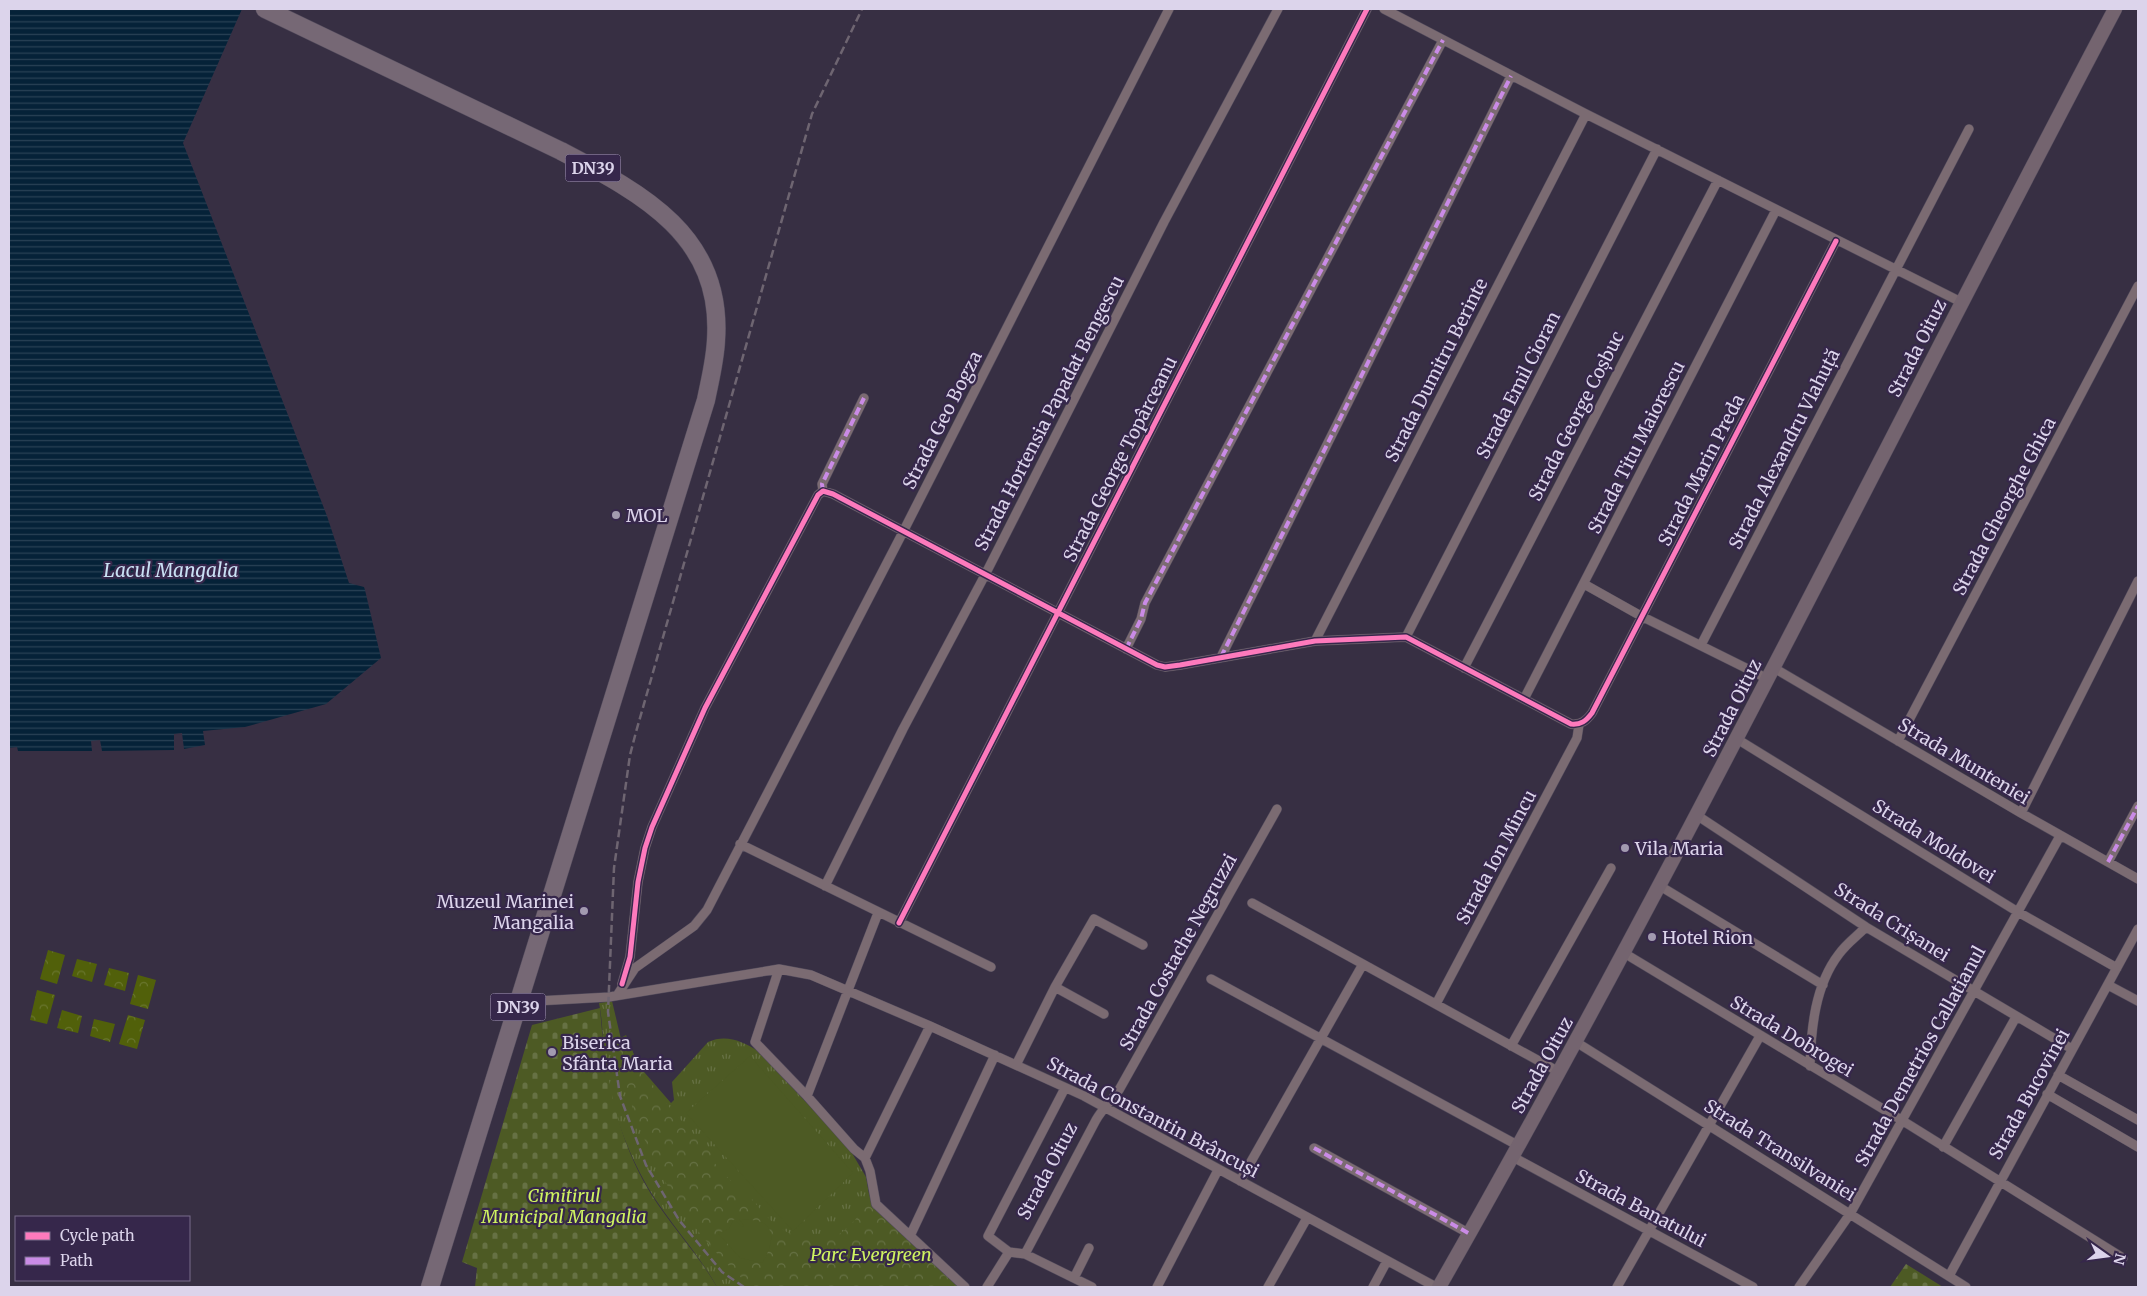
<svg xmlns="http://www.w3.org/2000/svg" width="2147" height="1296" font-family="Merriweather,serif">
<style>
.grass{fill:url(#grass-tufts)}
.forest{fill:url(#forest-crowns)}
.cemetery{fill:url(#cemetery-stones)}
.park{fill:url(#park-crowns)}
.garden{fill:#4d5a24}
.water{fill:url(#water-rules)}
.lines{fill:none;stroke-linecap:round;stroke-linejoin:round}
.street-casing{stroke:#524b5c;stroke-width:10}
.secondary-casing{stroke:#524b5c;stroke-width:15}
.highway-casing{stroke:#524b5c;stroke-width:19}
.street{stroke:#7b6b72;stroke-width:9}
.secondary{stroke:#74646f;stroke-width:14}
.highway{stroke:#766875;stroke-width:18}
.rail{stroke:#6e6571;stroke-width:2.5;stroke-dasharray:8 4;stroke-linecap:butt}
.quiet{stroke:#ca8be6;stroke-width:4;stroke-dasharray:8 4;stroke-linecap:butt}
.cycleway-casing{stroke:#36274b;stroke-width:8}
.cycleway{stroke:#fd7abc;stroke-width:5}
.poi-dot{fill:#a29ab0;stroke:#36274b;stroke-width:2}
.labels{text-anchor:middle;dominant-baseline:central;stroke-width:4.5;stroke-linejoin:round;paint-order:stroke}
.shield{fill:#36274b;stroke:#aaa0bb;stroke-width:1}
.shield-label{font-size:16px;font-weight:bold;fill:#dcd4eb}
.street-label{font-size:18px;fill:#dcd4eb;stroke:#36274b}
.poi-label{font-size:18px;fill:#dcd4eb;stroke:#36274b;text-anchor:start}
.park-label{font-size:18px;font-style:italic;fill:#cff360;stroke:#36274b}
.water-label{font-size:19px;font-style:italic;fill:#c9e0f3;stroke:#36274b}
</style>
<defs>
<pattern id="grass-tufts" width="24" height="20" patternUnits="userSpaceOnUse" patternTransform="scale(1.25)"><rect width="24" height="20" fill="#4d5a24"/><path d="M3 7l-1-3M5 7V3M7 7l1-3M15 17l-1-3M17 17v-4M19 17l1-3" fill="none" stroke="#667144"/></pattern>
<pattern id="forest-crowns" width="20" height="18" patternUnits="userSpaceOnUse" patternTransform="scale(1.25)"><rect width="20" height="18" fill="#51600a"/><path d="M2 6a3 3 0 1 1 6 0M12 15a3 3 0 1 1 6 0" fill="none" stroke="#69762e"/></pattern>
<pattern id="cemetery-stones" width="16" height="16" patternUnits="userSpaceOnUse" patternTransform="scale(1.25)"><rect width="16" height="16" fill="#4d5a24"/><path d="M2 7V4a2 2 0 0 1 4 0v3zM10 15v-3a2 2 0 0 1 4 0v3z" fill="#667144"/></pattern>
<pattern id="park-crowns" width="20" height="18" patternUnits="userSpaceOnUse" patternTransform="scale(1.25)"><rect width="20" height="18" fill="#4d5a24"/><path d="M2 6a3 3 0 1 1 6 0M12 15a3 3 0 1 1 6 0" fill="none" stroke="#667144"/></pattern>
<pattern id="water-rules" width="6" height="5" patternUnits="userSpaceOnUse" patternTransform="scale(1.25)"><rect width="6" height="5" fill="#052238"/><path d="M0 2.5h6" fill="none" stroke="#294155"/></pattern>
</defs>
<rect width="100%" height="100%" fill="#372f43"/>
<path class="grass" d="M612,1001L621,1039L764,1287H717C695,1247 661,1215 640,1173C625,1144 612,1108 607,1076C602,1052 604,1027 599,1003Z
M626,1035L638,1065L671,1103L674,1100L672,1082L708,1042C726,1034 742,1041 758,1051L849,1148L866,1177L869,1194L874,1206L913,1245L940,1267L830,1244L793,1241L754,1210L638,1076Z"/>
<path class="forest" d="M48,950L65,955L57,984L40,979Z
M77,959L97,964L92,982L72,976Z
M109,968L129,973L125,991L104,985Z
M138,975L156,980L148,1009L130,1004Z
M37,990L55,995L47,1024L30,1020Z
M62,1010L82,1016L78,1033L57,1028Z
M128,1015L145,1020L137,1049L119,1044Z
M94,1019L115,1024L110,1042L90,1036Z"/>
<path class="cemetery" d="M600,1008C605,1074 616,1137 651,1194C671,1226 698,1254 717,1287H475L477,1268L462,1262L532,1025Z
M1906,1264L1943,1287H1890Z"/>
<path class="park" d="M626,1035L638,1065L670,1108L712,1154L709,1157L740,1191L743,1189C755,1201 766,1219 780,1228C791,1235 800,1238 812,1239C841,1241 851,1226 867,1204L962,1287H752C679,1226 630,1134 617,1040Z"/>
<path class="garden" d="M750,1056L853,1173L793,1231L686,1113Z
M734,1219L742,1227L744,1226L739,1219C746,1219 757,1220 763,1223C778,1231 769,1253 762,1263L740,1258L718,1233L729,1229Z"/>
<path class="water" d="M9,9H242L183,143L327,516L349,583L364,587L365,590L381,658L326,704L245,727L203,731L205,745L184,749L182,733L174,734V750L102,751L100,740L91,741L92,751H18L17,747L9,748Z"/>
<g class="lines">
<g class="street-casing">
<path id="street" d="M1384,9L1586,114L1961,302
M823,491L822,484L864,398
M1584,584L1641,616L1768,679
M1406,637L1657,149
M1315,641L1586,114
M1701,645L1969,129
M1126,649L1141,619L1145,603L1443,40
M1221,657L1511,76
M1464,668L1718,180
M1774,668L2021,813L2138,879
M1524,699L1776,210
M1737,739L2018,912L2117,968
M1898,741L2138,286
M2021,813L2138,581
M1698,816L1866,927L2072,1049
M740,844L991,967
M2108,862L2138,806
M825,886L903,729L985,575L1164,222L1278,9
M1660,886L1823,985
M1252,903L1559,1072
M899,923L1367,9
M1624,953L1903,1121L2123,1258
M779,969L755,1042L807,1096L854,1149L865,1158
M1211,979L1519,1146
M622,984L630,957L638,882L645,848L652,827L705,708L818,495L823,491L833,494L1157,665L1165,667L1180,665L1315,641L1406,637L1571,724C1581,725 1586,721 1592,713L1836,241
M2108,985L2138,1001
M1055,987L1104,1014
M618,994L635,968L694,926L707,910L903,532L1169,9
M519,1002L609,997L779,969L811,975L930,1026L1084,1096L1436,1287
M1436,1004L1577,738L1579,725
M930,1026L865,1158L870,1171L876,1204L965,1287
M1576,1042L1966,1287
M1511,1046L1611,868
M1016,1065L1055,987L1094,919L1143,945
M1810,1066C1811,1029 1815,985 1839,954C1846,944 1857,936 1866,927
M2058,1075L2138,1120
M2047,1094L2138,1147
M807,1096L878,913
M1943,1147L2016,1017
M1314,1148L1470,1234
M1513,1157L1753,1287
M1240,1181L1363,964
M910,1236L995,1055
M1009,1252L988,1236L989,1234L1065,1088
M1009,1252L1025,1254L1092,1287
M1025,1254L1096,1120C1103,1108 1112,1100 1119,1090L1277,809
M1949,1276L2138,929
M1074,1278L1089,1248
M987,1287L1009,1252
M1157,1287L1218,1170
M1268,1287L1307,1218
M1373,1287L1387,1261
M1617,1287L1760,1036
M1799,1287L1850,1214L2060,836"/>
</g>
<g class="secondary-casing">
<path id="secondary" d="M1439,1287C1678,868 1890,435 2115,9"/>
</g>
<g class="highway-casing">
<path id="highway" d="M265,9L561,151C641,193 723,235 716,340C715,361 710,380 706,400L430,1287"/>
</g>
<use href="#street" class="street"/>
<use href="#secondary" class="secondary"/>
<use href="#highway" class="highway"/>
<path class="rail" d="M744,1287L722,1272L679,1220L646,1165L620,1096L608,1012L614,868L630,755L636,732L812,114L862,9"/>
<path class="quiet" d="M823,491L822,484L864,398
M1126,649L1141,619L1145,603L1443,40
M1221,657L1511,76
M2108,862L2138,806
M1314,1148L1470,1234"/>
<g class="cycleway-casing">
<path id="cycleway" d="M899,923L1367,9
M622,984L630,957L638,882L645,848L652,827L705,708L818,495L823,491L833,494L1157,665L1165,667L1180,665L1315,641L1406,637L1571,724C1581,725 1586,721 1592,713L1836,241"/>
</g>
<use href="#cycleway" class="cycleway"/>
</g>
<g class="poi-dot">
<circle cx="616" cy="515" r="5"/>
<circle cx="1625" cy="848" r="5"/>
<circle cx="584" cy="911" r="5"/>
<circle cx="1652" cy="937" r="5"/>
<circle cx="552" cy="1052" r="5"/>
</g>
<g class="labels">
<g class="shield">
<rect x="565.5" y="154.5" width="55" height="27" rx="4"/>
<rect x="490.5" y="993.5" width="55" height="27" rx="4"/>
</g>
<g class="shield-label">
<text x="593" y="168">DN39</text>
<text x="518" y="1007">DN39</text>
</g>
<g class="street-label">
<text transform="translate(1917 348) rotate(-63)">Strada Oituz</text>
<text transform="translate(1436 370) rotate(-63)">Strada Dumitru Berinte</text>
<text transform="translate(1518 385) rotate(-63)">Strada Emil Cioran</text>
<text transform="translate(1049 413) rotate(-63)">Strada Hortensia Papadat Bengescu</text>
<text transform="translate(1576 416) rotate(-63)">Strada George Coșbuc</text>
<text transform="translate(942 420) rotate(-63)">Strada Geo Bogza</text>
<text transform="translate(1636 447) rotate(-63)">Strada Titu Maiorescu</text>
<text transform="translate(1784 449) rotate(-63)">Strada Alexandru Vlahuță</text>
<text transform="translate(1120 459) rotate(-63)">Strada George Topârceanu</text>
<text transform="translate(1701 470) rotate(-63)">Strada Marin Preda</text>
<text transform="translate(2004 506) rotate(-62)">Strada Gheorghe Ghica</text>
<text transform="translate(1732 708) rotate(-63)">Strada Oituz</text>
<text transform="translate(1964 761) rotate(31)">Strada Munteniei</text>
<text transform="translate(1934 841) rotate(32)">Strada Moldovei</text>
<text transform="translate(1496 857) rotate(-62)">Strada Ion Mincu</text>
<text transform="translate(1892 922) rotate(32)">Strada Crișanei</text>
<text transform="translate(1178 952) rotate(-61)">Strada Costache Negruzzi</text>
<text transform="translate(1792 1036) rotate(31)">Strada Dobrogei</text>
<text transform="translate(1920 1056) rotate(-61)">Strada Demetrios Callatianul</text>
<text transform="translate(1542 1065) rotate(-61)">Strada Oituz</text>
<text transform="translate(2029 1094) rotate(-61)">Strada Bucovinei</text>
<text transform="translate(1153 1117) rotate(28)">Strada Constantin Brâncuși</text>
<text transform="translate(1780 1150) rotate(32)">Strada Transilvaniei</text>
<text transform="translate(1047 1171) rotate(-62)">Strada Oituz</text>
<text transform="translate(1641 1208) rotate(28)">Strada Banatului</text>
</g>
<g class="poi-label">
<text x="626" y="515">MOL</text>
<text x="1635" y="848">Vila Maria</text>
<text x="574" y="901" text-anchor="end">Muzeul Marinei<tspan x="574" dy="21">Mangalia</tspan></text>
<text x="1662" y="937">Hotel Rion</text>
<text x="562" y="1042">Biserica<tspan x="562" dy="21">Sfânta Maria</tspan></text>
</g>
<g class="park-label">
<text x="564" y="1195">Cimitirul<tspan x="564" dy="21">Municipal Mangalia</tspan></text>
<text x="871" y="1254">Parc Evergreen</text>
</g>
<g class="water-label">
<text x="171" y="570">Lacul Mangalia</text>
</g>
</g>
<rect width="2147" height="1296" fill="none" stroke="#dcd4eb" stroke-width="20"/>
<rect x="15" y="1216" width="175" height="65" fill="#36274b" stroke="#786c8b"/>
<rect x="25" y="1232" width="25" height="8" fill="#fd7abc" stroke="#786c8b"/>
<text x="60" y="1241" font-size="15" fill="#dcd4eb">Cycle path</text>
<rect x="25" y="1257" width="25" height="8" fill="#ca8be6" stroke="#786c8b"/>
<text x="60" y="1266" font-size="15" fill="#dcd4eb">Path</text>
<g transform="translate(2107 1256) rotate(104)" stroke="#36274b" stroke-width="4" paint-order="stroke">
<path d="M0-4L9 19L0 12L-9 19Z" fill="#dcd4eb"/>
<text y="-8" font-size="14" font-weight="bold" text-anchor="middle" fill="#dcd4eb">N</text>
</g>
</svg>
